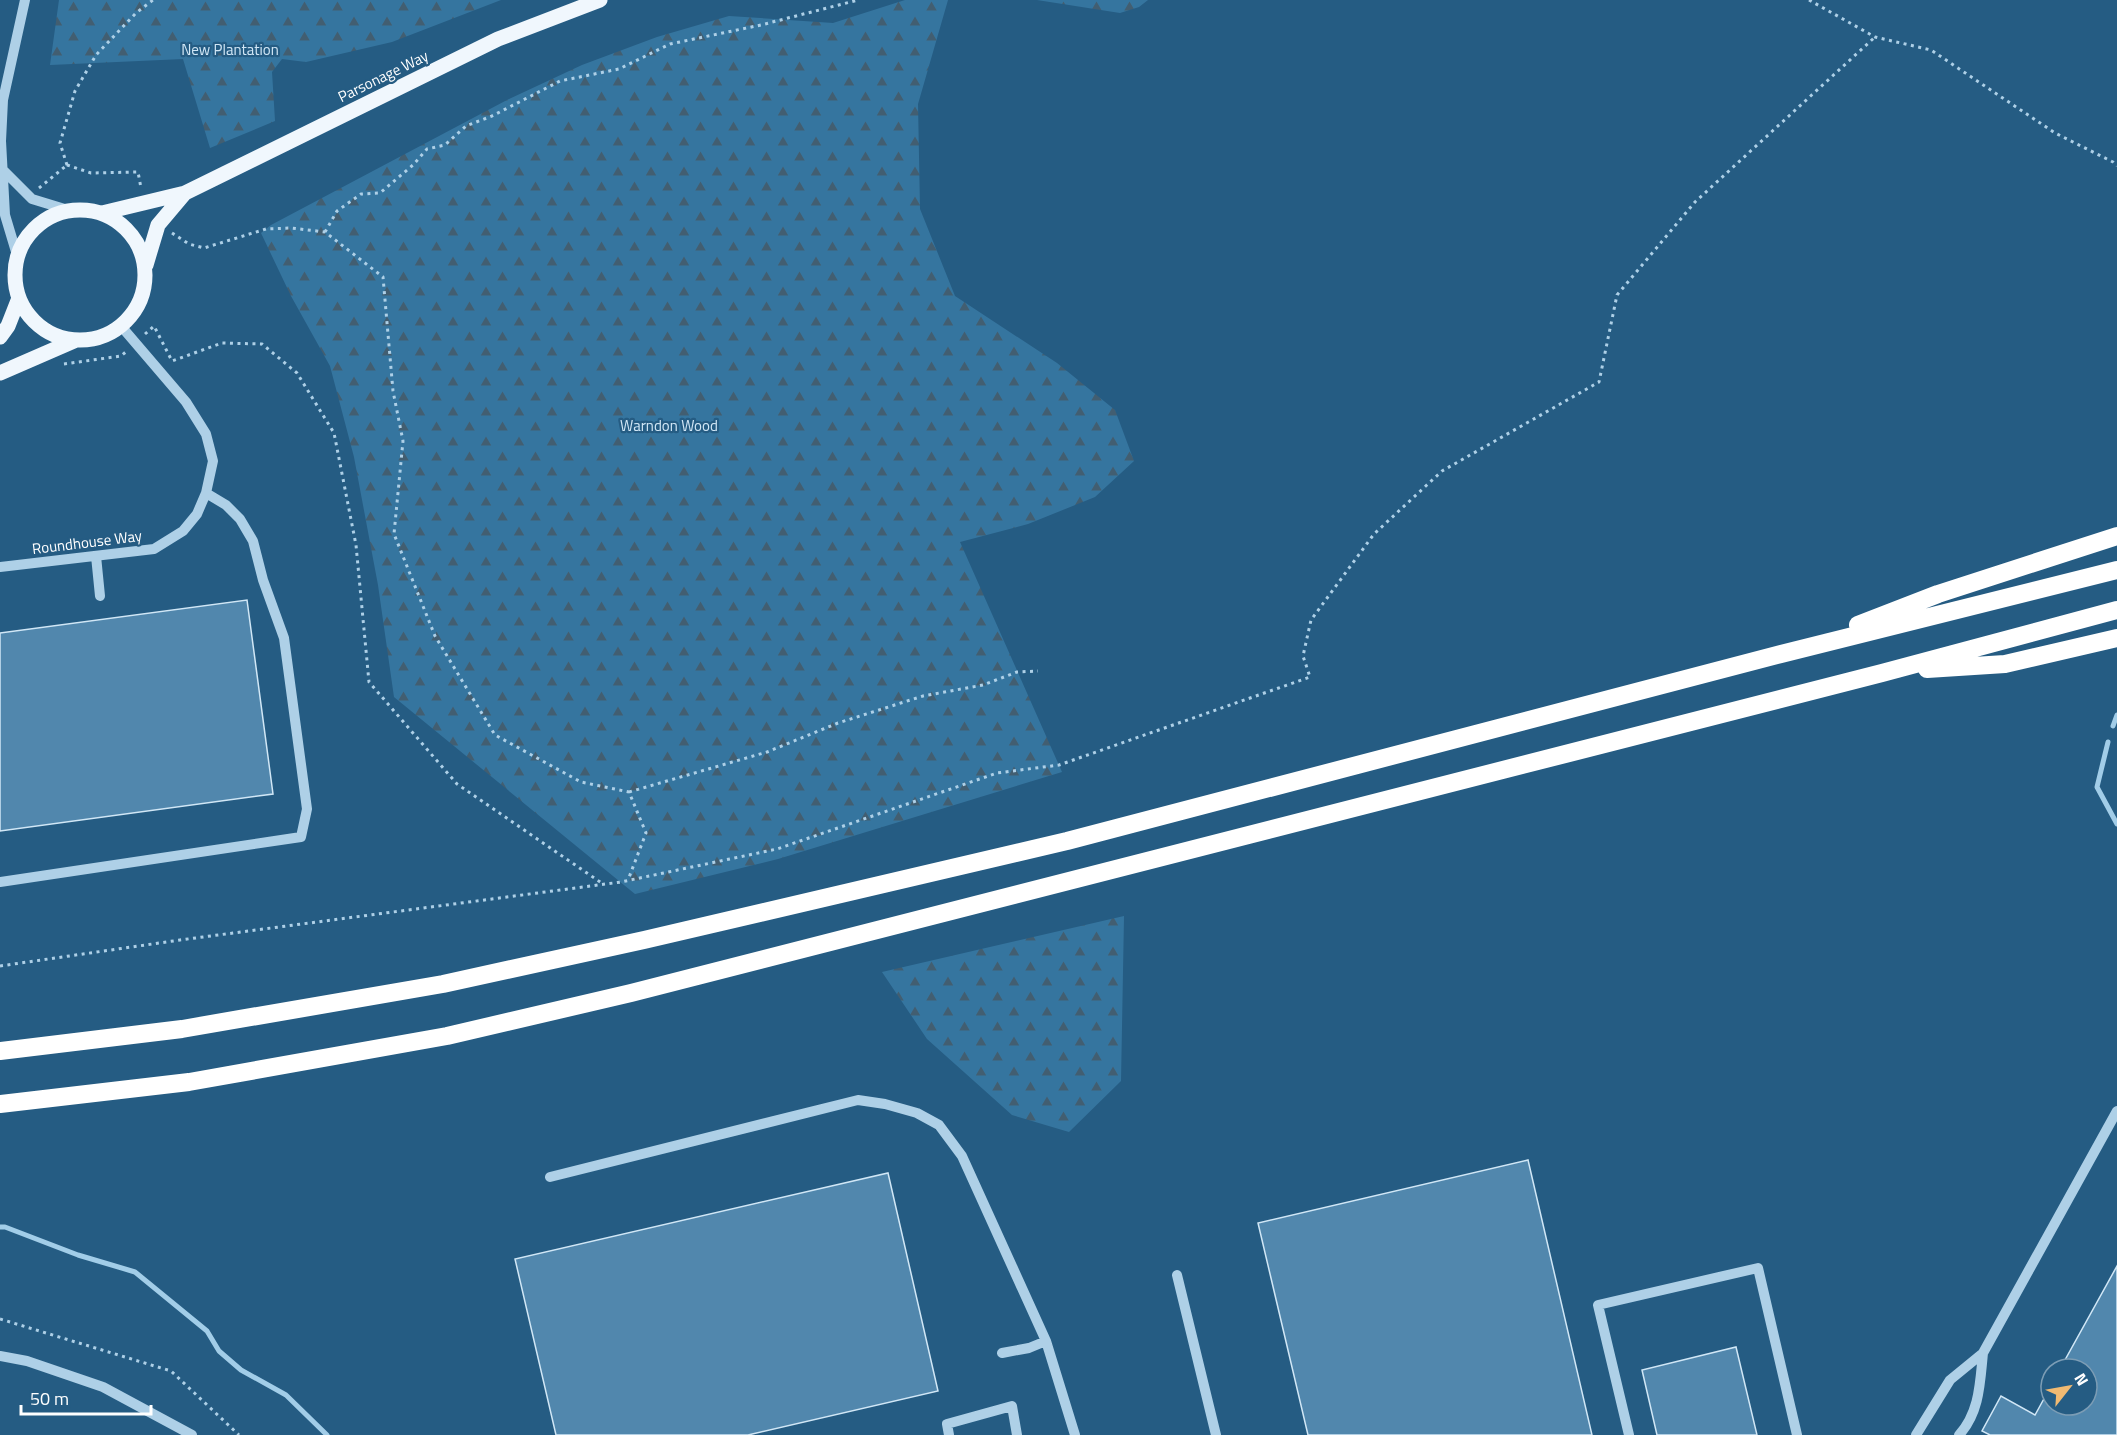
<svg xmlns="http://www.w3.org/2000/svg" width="2117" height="1435" font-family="'Titillium Web',sans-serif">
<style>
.forest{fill:url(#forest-firs)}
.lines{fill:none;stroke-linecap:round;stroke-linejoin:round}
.stream{stroke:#a2cde8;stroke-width:5}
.building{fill:#5187ad;stroke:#d1e7f6;stroke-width:1.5}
.path{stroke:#aed0e7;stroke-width:3;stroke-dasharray:3 4.5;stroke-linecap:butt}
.minor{stroke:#aed0e7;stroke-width:10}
.major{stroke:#f0f7fd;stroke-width:15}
.highway{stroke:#fff;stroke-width:18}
.labels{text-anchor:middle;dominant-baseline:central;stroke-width:4.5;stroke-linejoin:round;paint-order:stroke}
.park-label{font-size:15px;fill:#d1e7f6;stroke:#255c83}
.street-label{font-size:15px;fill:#fff;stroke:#255c83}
</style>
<defs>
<pattern id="forest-firs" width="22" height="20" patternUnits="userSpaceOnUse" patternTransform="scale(1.5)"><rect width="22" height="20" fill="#35759f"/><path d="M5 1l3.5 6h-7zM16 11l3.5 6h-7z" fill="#425e71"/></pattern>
</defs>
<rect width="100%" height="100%" fill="#255c83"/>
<path class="forest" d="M59,0H501L392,42L306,62L282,59L272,72L275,121L210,148L183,59L50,65Z
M905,0H948L918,104L920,209L955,296L1057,363L1115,410L1134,461L1095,497L1028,524L960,542L1062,772L778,859L635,894L394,697L378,585L354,457L330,366L291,296L261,233L271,225L507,100L582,65L657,37L729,16L833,23Z
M1037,0H1148L1139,7L1120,13Z
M1124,916L1121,1081L1069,1132L1012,1115L927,1039L882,972Z"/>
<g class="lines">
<path class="stream" d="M2113,726L2117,715
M2108,742L2097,787L2117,824
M0,1227H5L78,1255L135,1272L207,1331L219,1351L241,1370L286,1395L327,1435"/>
</g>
<path class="building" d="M247,600L273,794L0,831V633Z
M1528,1160L1592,1435H1308L1258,1223Z
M888,1173L938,1391L748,1435H556L515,1259Z
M2117,1266V1435H1990L1982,1431L2001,1396L2035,1415L2051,1386V1405H2087V1369H2060Z
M1736,1347L1757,1435H1657L1642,1370Z"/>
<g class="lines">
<path class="path" d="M1809,0L1875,37L1931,50L2055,133L2113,162L2117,166
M67,165L91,173L138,172L141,188
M67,165L60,143L75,91L96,55L136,13L153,0
M39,188L67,165
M325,232L337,211L361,194L380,193L413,165L427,149L445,145L466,126L492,116L560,81L619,69L670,44L761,25L858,0
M172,233L189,244L204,248L266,229L291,228L325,232L383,277L393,391L403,441L394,534L435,636L495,735L581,782L629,792L646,833L628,880
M145,334L154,326L172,361L222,343L262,344L297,373L334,433L356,545L369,682L457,784L603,884
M64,364L121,356L127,351
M629,792L767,752L838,723L923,696L983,685L1017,672L1038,671
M0,966L180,940L621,882L777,849L997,773L1059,765L1310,677L1303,656L1311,620L1374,534L1442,471L1599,382L1617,295L1695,202L1875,37
M0,1319L171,1371L239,1435"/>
<path class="minor" d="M2,169L32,199L68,210
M17,255L5,215L1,141L3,100L25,0
M96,556L100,596
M0,567L154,549L183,531L197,514L206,493L213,461L206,434L186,402L121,326
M0,882L301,837L307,809L284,638L263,580L253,541L240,519L226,505L206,493
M550,1177L858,1100L885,1104L917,1113L939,1125L962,1156L1046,1341L1075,1435
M1177,1275L1216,1435
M1002,1353L1029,1348L1046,1341
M0,1356L27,1361L103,1387L192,1435
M949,1435L947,1424L1012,1406L1017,1435
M1629,1435L1598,1305L1758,1268L1797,1435
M1916,1435L1950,1380L1983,1353L2117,1111
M1959,1435C1980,1412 1980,1382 1983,1353"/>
<path class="major" d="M15 275a65 65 0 1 1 130 0a65 65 0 1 1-130 0Z
M102,213L185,193L498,39L600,0
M146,265L158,225L185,193
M0,337L8,326L19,298
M0,373L76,340"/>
<path class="highway" d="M1858,625L1938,594L2117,536
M1927,669L2005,664L2117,638
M0,1051L182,1029L443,984L644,940L1067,841L1781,654L2117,570
M0,1104L189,1082L447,1036L631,993L1882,673L2117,610"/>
</g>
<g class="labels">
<g class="park-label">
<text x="230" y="49">New Plantation</text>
<text x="669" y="425">Warndon Wood</text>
</g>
<g class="street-label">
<text transform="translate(383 76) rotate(-26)">Parsonage Way</text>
<text transform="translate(87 542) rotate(-7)">Roundhouse Way</text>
</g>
</g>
<g transform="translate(2069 1387) rotate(59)"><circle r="28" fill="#255c83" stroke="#7c9db5" stroke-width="1.5"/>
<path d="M0-4.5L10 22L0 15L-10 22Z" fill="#f1ba72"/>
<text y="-9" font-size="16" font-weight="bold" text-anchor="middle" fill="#ffffff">N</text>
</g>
<path d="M21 1405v9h130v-9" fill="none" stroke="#ffffff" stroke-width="3"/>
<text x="30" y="1405" font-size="18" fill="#ffffff" stroke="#255c83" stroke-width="4.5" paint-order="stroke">50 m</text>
</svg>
